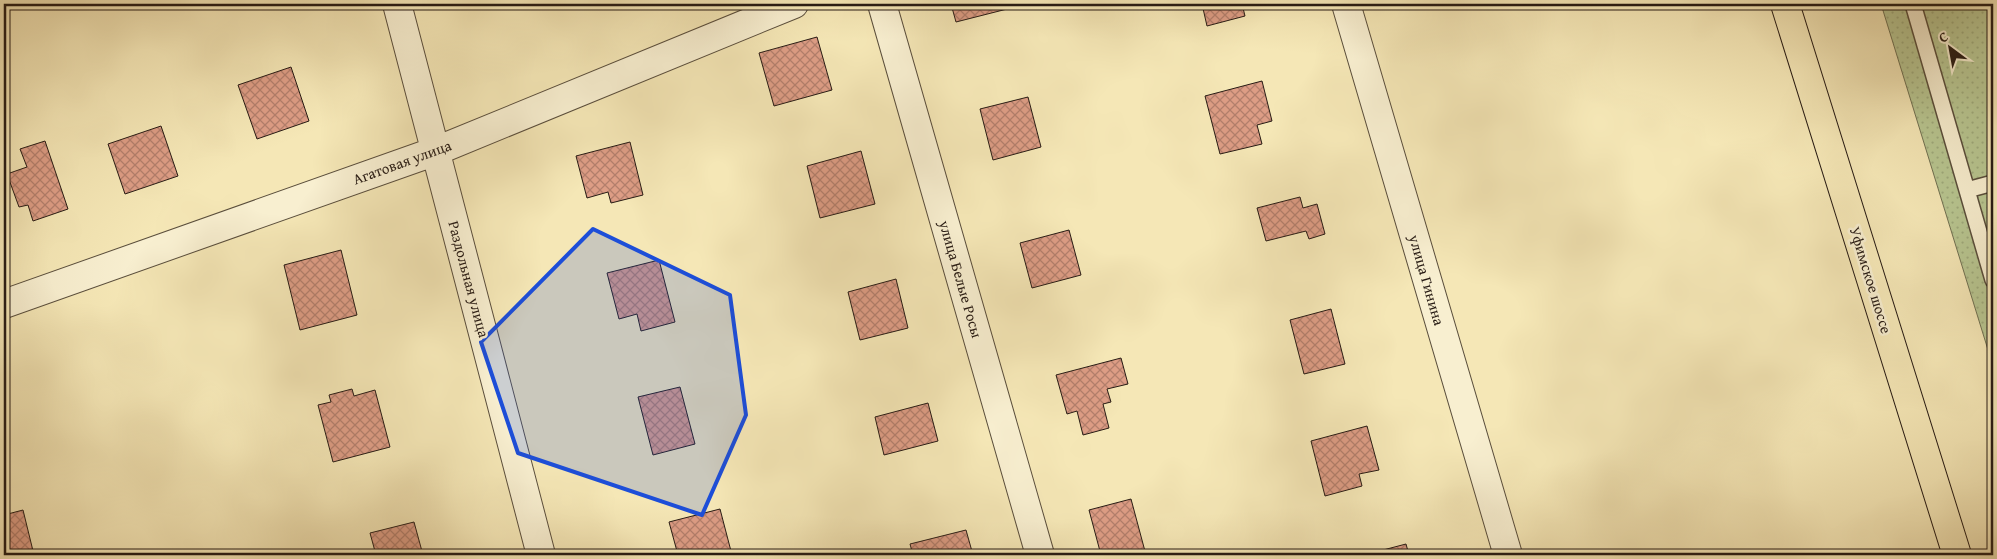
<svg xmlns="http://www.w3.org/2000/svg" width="1997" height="559" font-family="'Gentium Book Plus',serif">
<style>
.park{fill:url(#park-dots);stroke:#707052}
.building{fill:url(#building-cross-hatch);stroke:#271b14}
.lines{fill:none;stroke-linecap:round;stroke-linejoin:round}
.service-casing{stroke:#5a4e3c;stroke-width:18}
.minor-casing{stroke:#5a4e3c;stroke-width:30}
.primary-casing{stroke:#271b14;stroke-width:30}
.service{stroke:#f8efd0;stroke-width:15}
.minor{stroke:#f8efd0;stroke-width:28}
.primary{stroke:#f5e7b6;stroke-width:28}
.marked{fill:#1d4ed8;fill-opacity:0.2;stroke:#1d4ed8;stroke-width:4;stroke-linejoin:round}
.labels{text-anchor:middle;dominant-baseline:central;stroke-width:5;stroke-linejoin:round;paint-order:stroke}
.street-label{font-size:15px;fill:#271b14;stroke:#f8efd0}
</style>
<defs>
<pattern id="park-dots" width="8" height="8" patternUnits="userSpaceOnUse" patternTransform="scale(1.25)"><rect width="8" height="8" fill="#b8c691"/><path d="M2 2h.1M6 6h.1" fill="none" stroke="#9eaa7c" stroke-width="1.8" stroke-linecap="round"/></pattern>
<pattern id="building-cross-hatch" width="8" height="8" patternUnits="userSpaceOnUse" patternTransform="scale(1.25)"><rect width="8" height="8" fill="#dd9d85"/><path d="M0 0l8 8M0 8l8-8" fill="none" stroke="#b37f6c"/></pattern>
</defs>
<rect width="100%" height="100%" fill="#f5e7b6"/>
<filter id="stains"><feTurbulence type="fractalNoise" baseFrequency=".004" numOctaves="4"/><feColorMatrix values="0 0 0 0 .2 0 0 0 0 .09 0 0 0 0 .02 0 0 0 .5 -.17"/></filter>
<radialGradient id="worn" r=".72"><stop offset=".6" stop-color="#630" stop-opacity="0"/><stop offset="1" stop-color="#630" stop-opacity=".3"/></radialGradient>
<path class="park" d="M1881,4H1993V366Z"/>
<path class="building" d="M951,4H1010L1011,8L956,22Z
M1202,4H1242L1245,16L1207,26Z
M817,37L832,90L774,106L759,53Z
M291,67L309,121L257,139L238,85Z
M1262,81L1272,121L1257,125L1262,144L1220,154L1205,96Z
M1028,97L1041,147L993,160L980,109Z
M161,126L178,176L125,194L108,144Z
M45,141L68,209L33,221L28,205L19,207L7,174L27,167L20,149Z
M630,142L643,195L611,203L608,192L587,198L576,156Z
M861,151L875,204L820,218L807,166Z
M1300,197L1303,208L1317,204L1325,234L1309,239L1306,231L1266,241L1257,208Z
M1069,230L1081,275L1032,288L1020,243Z
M341,250L357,315L300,330L284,265Z
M659,260L675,322L641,331L637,314L619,319L607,273Z
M896,279L908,328L860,340L848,292Z
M1331,309L1345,364L1304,374L1290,320Z
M1121,358L1128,384L1107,389L1111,402L1103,404L1109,428L1083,435L1077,411L1067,414L1056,375Z
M680,387L695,444L653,455L638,397Z
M352,389L354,396L375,390L390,447L333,462L318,405L331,402L329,395Z
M928,403L938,441L884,455L875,417Z
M1367,426L1379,470L1359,474L1362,486L1325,496L1311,441Z
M1131,499L1146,555H1101L1089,510Z
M720,509L732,555H678L669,522Z
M23,510L34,555H4V515Z
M414,522L423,555H376L370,533Z
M966,530L973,555H913L910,544Z
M1406,544L1409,555H1364Z"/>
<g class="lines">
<g class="service-casing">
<path id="service" d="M1913,4L1993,280
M1967,190L1993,183"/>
</g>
<g class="minor-casing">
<path id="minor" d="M397,4L541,555
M882,4L1040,555
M1346,4L1508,555
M4,304L436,151L794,4"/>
</g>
<g class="primary-casing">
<path id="primary" d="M1785,4L1957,555"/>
</g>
<use href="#service" class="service"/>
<use href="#minor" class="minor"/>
<use href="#primary" class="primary"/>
</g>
<path class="marked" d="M593,229L730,295L746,415L702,515L518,453L481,342Z"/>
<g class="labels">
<g class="street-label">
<text transform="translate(402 162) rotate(-20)">Агатовая улица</text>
<text transform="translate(469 279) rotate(75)">Раздольная улица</text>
<text transform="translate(961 279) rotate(74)">улица Белые Росы</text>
<text transform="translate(1427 280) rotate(74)">улица Гинина</text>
<text transform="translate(1871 280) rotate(73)">Уфимское шоссе</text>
</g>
</g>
<rect width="1997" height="559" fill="none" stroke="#f5e7b6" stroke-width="20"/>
<rect x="5" y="5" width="1987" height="549" fill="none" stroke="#271b14" stroke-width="2.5"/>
<rect x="10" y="10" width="1977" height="539" fill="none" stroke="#271b14"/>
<g transform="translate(1950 48) rotate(328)" stroke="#f8efd0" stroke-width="4" paint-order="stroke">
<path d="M0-4L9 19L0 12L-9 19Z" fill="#271b14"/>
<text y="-8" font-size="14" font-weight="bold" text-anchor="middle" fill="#271b14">С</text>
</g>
<rect width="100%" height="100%" filter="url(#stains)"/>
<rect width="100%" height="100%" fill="url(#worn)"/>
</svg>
